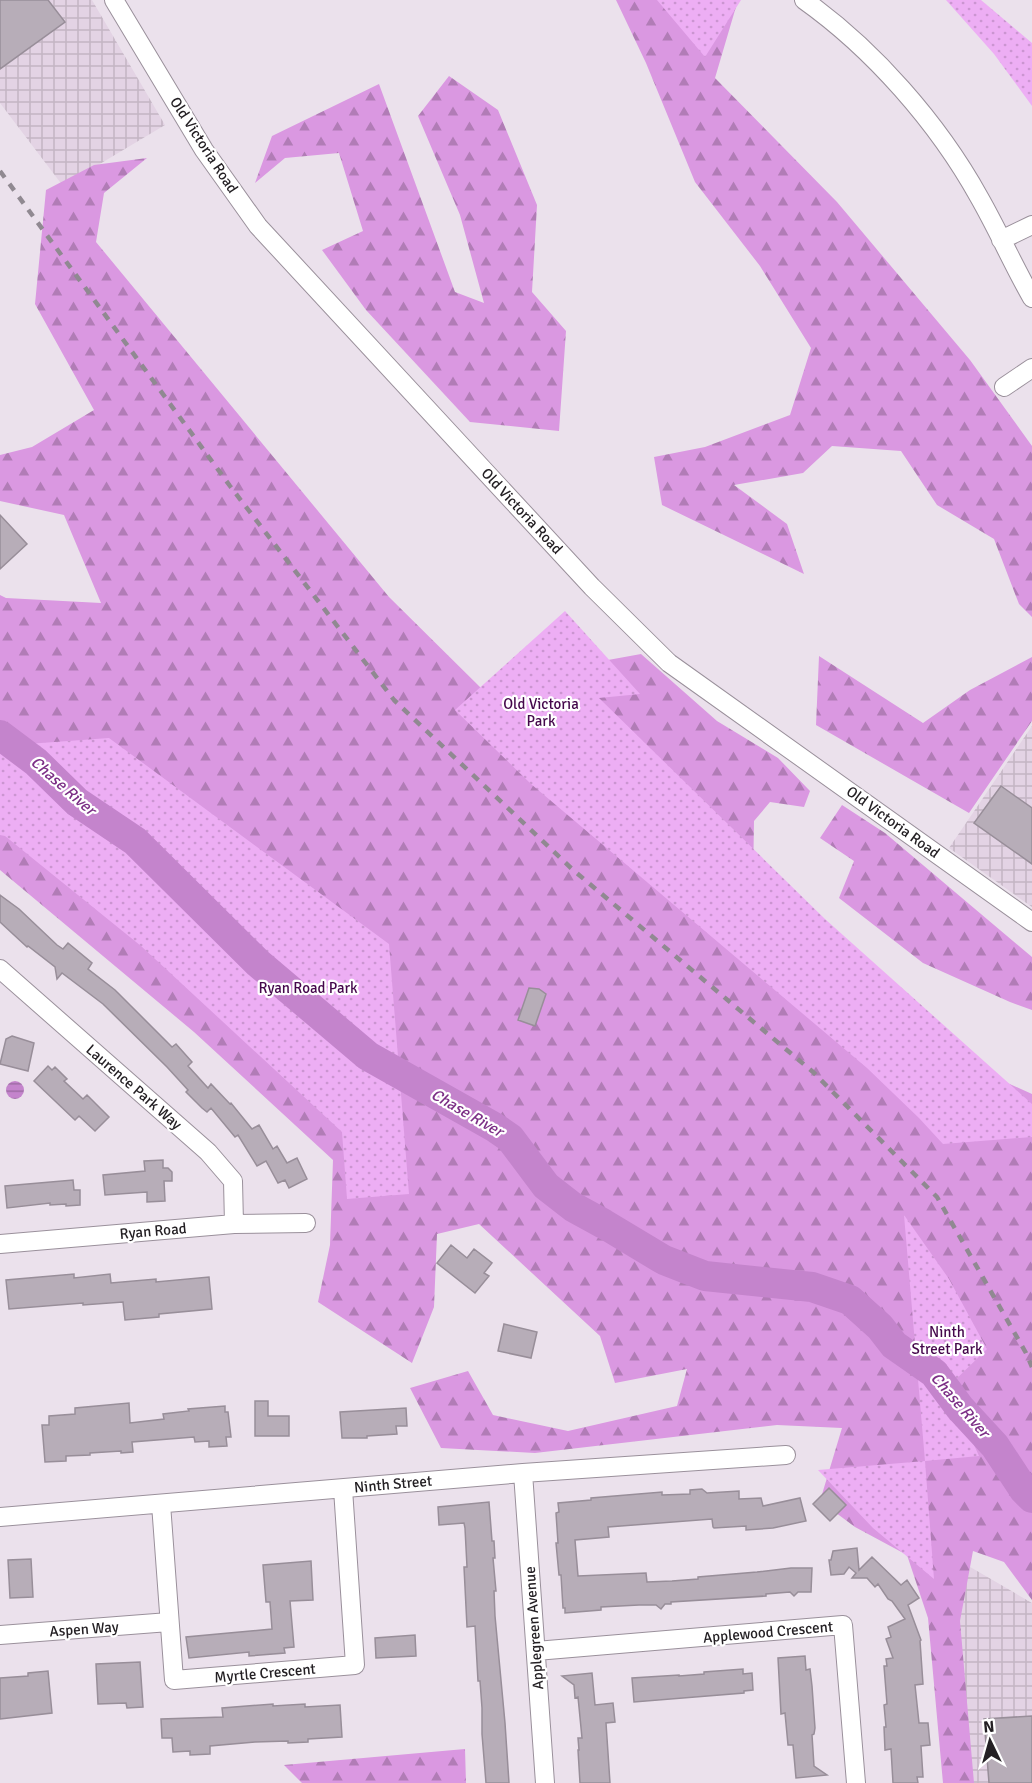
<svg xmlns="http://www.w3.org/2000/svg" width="1032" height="1783" font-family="Signika,sans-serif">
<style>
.industrial{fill:url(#industrial-grid)}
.forest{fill:url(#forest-firs)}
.park{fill:url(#park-dots)}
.water{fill:url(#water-rules)}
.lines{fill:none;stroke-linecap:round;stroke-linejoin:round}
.river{stroke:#c484cc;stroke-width:30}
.building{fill:#b7adb8;stroke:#988e99;stroke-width:1.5}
.minor-casing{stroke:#9a909b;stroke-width:20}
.minor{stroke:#fff;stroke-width:18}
.rail{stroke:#908991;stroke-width:4.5;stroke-dasharray:8 8;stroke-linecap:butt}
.labels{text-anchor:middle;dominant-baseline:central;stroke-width:4.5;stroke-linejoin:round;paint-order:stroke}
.street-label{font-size:15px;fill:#242024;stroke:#fff}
.park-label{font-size:15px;fill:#44074b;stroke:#fff}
.water-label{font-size:16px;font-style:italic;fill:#7c2f86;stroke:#fff}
</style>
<defs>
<pattern id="industrial-grid" width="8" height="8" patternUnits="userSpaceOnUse" patternTransform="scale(1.5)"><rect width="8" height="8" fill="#e3d3e4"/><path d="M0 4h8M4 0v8" fill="none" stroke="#c3b5c3"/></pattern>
<pattern id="forest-firs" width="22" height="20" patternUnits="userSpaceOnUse" patternTransform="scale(1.5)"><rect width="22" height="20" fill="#da98e1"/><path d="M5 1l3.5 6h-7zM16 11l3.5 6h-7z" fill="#b17cb6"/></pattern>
<pattern id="park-dots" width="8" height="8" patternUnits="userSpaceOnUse" patternTransform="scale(1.5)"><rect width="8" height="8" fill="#edaef4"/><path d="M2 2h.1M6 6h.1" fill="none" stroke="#cb95d1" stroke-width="1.8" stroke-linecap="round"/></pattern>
<pattern id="water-rules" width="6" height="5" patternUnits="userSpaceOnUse" patternTransform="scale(1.5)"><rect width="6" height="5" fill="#c484cc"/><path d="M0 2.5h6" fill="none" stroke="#9f6ca5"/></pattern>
</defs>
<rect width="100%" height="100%" fill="#ebe1ec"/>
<path class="industrial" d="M0,0H92L165,125L63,186L0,103Z
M1032,726V907L949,848Z
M953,1557L1032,1603V1783H951Z"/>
<path class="forest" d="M616,0H738L715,78L837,202L970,360L1032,446V617L1019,604L994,539L937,505L901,451L832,446L803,473L734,485L787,524L804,574L662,505L654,457L705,447L790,415L811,348L760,266L695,182L646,63Z
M449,76L498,110L537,205L532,292L566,331L559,431L470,422L366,310L322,250L363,231L339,153L285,158L255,183L272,136L379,84L455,292L484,303L460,215L418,116Z
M147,158L104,193L96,242L389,597L482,689L608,660L641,654L717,721L778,758L810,791L804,807L770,802L754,821L753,883L992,1076L1032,1094V1600L1004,1562L973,1551L960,1621L974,1783H943L928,1618L907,1555L855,1527L820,1501L842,1428L777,1425L535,1453L441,1448L410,1388L468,1371L493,1415L568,1431L677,1406L687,1369L615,1383L600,1336L479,1224L437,1234L434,1307L412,1363L318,1302L330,1245L333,1160L194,1032L0,870V595L6,598L101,603L64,515L0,501V455L32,447L94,410L35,304L46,190L94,165Z
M819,656L923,723L970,690L1032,657V721L969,813L816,725Z
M842,805L885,833L1032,957V1010L1010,1002L923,963L839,898L854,861L820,838Z
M465,1749L466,1783H302L284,1765Z"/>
<path class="park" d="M657,0H741L705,57Z
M946,0H981L1032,43V106L994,54Z
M565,611L640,694L599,698L825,919L1032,1104V1137L943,1144L919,1118L867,1068L531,784L455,710Z
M109,738L389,944L409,1194L347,1199L342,1132L141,946L5,836L0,835V746Z
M904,1215L949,1279L987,1349L948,1387L979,1456L925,1461L934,1579L873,1528L818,1470L925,1461Z"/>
<path class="water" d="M6 1090a9 9 0 1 1 18 0a9 9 0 1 1-18 0Z"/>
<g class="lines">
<path class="river" d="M0,735L36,762L77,802L135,841L258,963L368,1056L494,1127L510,1138L546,1186L573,1207L604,1224L664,1260L705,1276L812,1287L850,1300L880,1327L894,1345L934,1373L960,1408L995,1446L1024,1490L1032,1498"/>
</g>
<path class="building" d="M0,0H48L65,22L0,69Z
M0,515L27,544L0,569Z
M1001,786L1032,808V864L974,823Z
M0,895L19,909L57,945L63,949L68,943L92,963L88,969L115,990L172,1047L176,1044L192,1062L188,1066L208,1088L211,1084L230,1104L231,1103L252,1129L259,1125L273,1149L277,1146L287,1163L297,1158L307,1179L289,1188L285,1180L278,1183L266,1161L257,1166L238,1135L235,1137L211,1108L207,1112L202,1108L186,1092L188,1090L167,1067L103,1004L62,973L57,979L55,967L28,946L27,947L0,922Z
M529,988L539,989L546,994L535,1026L518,1020Z
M12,1036L34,1043L28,1071L0,1064L6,1039Z
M48,1066L52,1070L55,1067L67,1079L64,1081L83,1099L87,1095L109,1117L95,1131L79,1116L75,1120L34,1081Z
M163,1160V1168H168L172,1172V1181H164L165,1201L147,1202V1192L105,1195L103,1175L145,1171L144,1161Z
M73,1180L74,1190H80V1205L66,1206V1204L50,1205V1203L7,1208L5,1186Z
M451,1245L467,1258L474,1249L492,1263L484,1273L489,1276L475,1293L437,1263Z
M74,1274V1278L110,1274L111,1283L156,1279V1282L209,1277L212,1309L159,1314V1317L125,1320L123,1302L83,1305V1303L9,1309L6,1280Z
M504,1324L537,1332L531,1358L498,1351Z
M255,1401H268V1416H289V1436H255Z
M129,1403L130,1423L164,1419L163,1414L189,1411L188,1409L225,1406V1412H228L231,1437H226L227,1446L209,1447V1441L195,1442L194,1437L132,1442L133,1452L121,1453V1451L90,1453V1455L66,1456V1461L45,1462L42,1425H49V1416L75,1414V1408Z
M406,1408L407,1426H396L397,1434L367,1436V1438H342L340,1412Z
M829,1488L846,1505L830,1521L813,1504Z
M702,1489L707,1493L739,1491V1499L761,1498L763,1506L800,1498L806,1521L773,1528L746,1530V1526L714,1528L713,1527L712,1519L608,1527L609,1537L575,1540L578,1576L646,1573L647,1582L672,1581L698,1579V1577L757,1572L791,1568H812L811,1592H798L794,1596L790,1592L766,1594V1596L671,1602V1604H665L661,1609L656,1605H639L601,1607V1610L565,1613V1608H563L561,1575H559L556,1543H558L556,1513L559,1512L558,1503L591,1500V1498L662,1492V1495L690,1494V1490Z
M489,1502L492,1541H494L495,1558H493L496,1591H494L495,1616L505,1723L509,1783H486L482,1734V1708L480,1681H478L475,1626L467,1627L464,1567H467L465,1528L464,1523L439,1525L438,1507Z
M857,1548L859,1570L872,1557L901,1585L907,1580L919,1598L908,1605L921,1640L920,1641L923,1684L915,1685L919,1723H928L930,1745L921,1746L923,1777H917L918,1783H893L891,1749L885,1750L884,1727H886L884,1705L887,1704L884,1666H887L886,1659L893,1658L886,1639L891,1637L888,1627L905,1619L892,1601L888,1599L878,1584L875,1587L867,1578H852L856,1573L849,1567L844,1574L831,1575L829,1560H831L833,1551Z
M31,1559L33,1597L10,1598L8,1560Z
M311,1561L313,1600L290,1601L294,1647L284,1648L285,1653L249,1656V1652L189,1658L186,1637L272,1629L270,1602H266L263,1565Z
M415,1635L416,1656L376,1658L375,1638Z
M805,1656L806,1670L810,1669L812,1686L815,1728L814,1734L812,1735L814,1766L827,1775L796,1778L793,1745H788L785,1713L781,1714L778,1658Z
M140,1662L143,1707L127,1708L126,1703L98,1704L96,1664Z
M743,1669V1674L752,1673L753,1690L744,1691V1693L634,1702L632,1678L679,1675V1676L704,1674V1672Z
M48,1671L52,1713L0,1719V1678L28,1676V1673Z
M592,1673L595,1705L613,1703L615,1722L606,1723L610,1783H580L578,1750H579L578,1738H582L578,1697L575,1698L574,1685L562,1676Z
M273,1704V1706L305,1704V1707L340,1705L342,1737L308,1739V1742L288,1743V1741L255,1742L210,1746V1754L190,1755V1751L173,1752L172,1738H162L161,1719L223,1717L222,1708Z
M1032,1716V1783H989L984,1719Z"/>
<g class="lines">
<g class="minor-casing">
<path id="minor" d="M114,0L204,150L258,226L592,587L669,663L1032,922
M804,0C873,49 938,123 979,197C998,230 1013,265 1032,298
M1001,240L1032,225
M1004,387L1032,368
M0,969L208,1152L233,1181L234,1224
M0,1244L234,1224L306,1223
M523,1473L545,1783
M161,1504L174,1680L355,1665L343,1489
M0,1517L523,1473L786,1455
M0,1635L169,1622
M536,1651L843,1625L856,1783"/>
</g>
<use href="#minor" class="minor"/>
<path class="rail" d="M0,171L230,486L394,700L572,869L813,1072L937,1197L1026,1353L1032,1367"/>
</g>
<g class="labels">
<g class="street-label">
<text transform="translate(204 145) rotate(57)">Old Victoria Road</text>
<text transform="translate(522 511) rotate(47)">Old Victoria Road</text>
<text transform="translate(893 822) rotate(36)">Old Victoria Road</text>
<text transform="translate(134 1087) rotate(41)">Laurence Park Way</text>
<text transform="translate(153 1231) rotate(-5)">Ryan Road</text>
<text transform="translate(393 1484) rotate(-5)">Ninth Street</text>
<text transform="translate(534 1628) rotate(-94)">Applegreen Avenue</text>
<text transform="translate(84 1629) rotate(-4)">Aspen Way</text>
<text transform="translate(768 1632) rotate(-5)">Applewood Crescent</text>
<text transform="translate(265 1673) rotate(-5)">Myrtle Crescent</text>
</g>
<g class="park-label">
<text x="541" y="704">Old Victoria<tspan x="541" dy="17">Park</tspan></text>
<text x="308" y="988">Ryan Road Park</text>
<text x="947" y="1332">Ninth<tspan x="947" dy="17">Street Park</tspan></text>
</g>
<g class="water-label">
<text transform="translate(63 786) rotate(41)">Chase River</text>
<text transform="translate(467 1113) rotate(30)">Chase River</text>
<text transform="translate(960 1405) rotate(49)">Chase River</text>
</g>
</g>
<g transform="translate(990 1741) rotate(355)" stroke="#ffffff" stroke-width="4.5" paint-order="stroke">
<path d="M0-4.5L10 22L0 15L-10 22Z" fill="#242024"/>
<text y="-9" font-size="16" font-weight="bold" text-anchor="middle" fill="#242024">N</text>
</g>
</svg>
